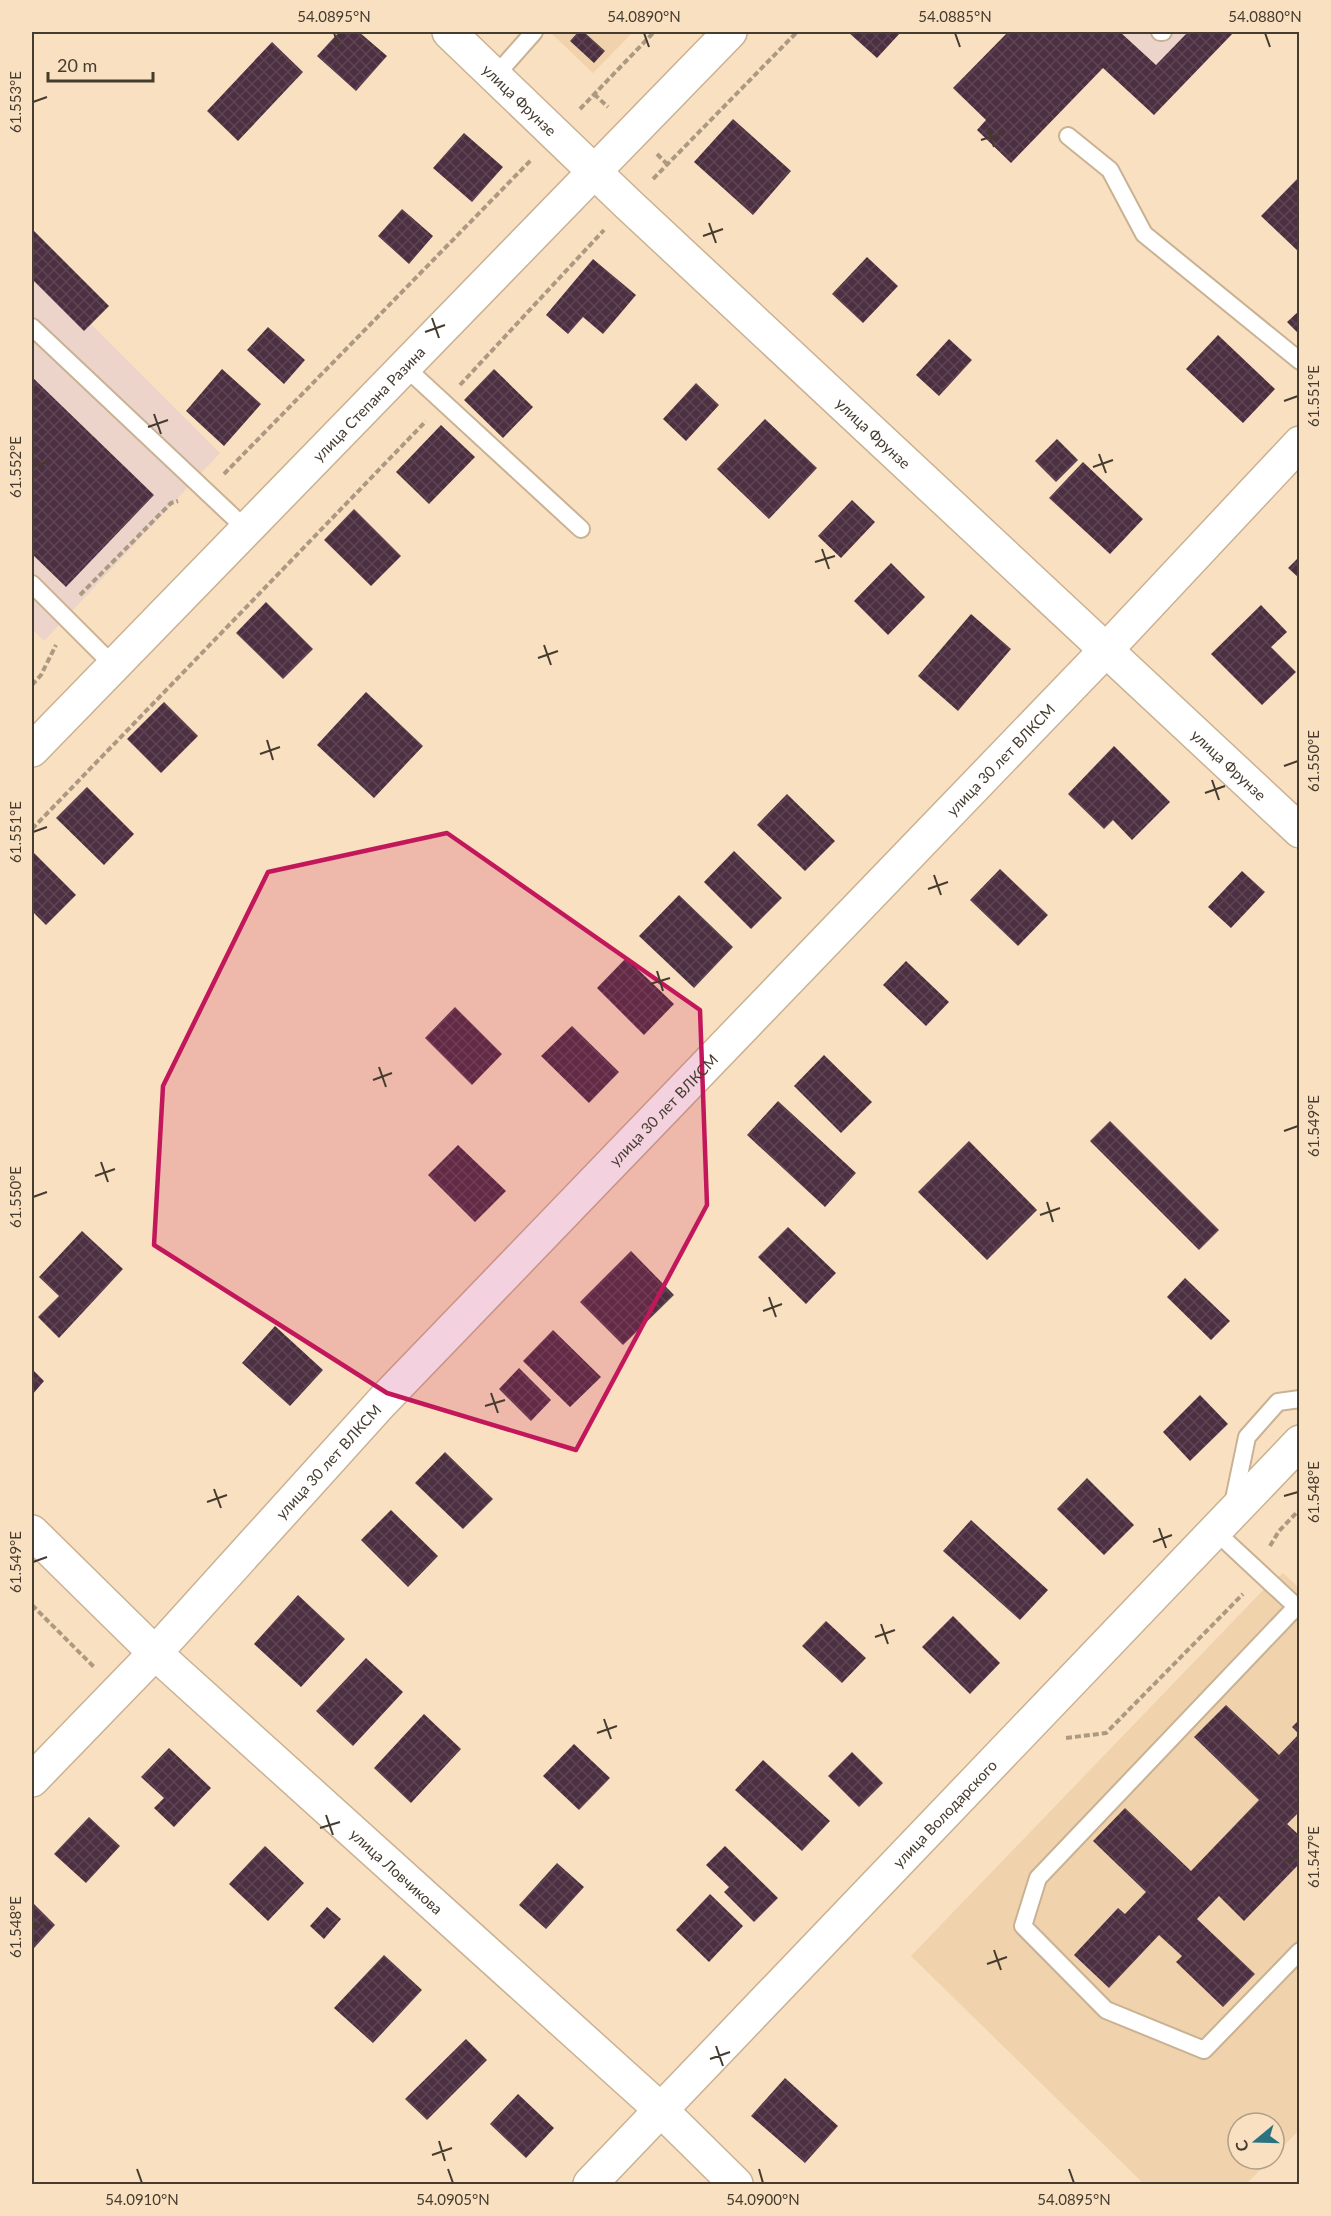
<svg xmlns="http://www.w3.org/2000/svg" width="1331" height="2216" font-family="Lato,sans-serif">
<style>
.commercial{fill:#ecd4cb}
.built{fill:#f0d2ac}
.building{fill:url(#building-cross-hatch)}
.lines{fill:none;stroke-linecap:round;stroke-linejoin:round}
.service-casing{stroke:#c9b293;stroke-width:20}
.minor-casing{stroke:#c9b293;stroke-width:36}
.tertiary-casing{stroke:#c9b293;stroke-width:36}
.path{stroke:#ac9982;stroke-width:4;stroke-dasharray:6 3;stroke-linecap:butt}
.service{stroke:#fff;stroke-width:16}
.minor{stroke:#fff;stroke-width:33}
.tertiary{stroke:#fff;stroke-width:33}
.marked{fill:#c2185b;fill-opacity:0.2;stroke:#c2185b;stroke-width:4.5;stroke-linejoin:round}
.ticks{fill:none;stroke:#453b2f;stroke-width:2}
.labels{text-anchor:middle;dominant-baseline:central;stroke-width:6;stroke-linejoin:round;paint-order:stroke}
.street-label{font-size:15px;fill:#453b2f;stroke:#f9e0c0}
.neatline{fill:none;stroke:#453b2f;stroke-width:2}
.ticks-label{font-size:15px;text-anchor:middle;fill:#453b2f}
</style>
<defs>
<pattern id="building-cross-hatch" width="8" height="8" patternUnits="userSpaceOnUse" patternTransform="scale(1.5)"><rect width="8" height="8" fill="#4c2f41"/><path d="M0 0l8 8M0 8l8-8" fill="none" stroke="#5e4554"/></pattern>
</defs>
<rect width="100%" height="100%" fill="#f9e0c0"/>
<path class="commercial" d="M1066,32H1234L1154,115Z
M32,265L220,453L44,641L32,629Z"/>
<path class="built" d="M550,32H633L593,73Z
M1283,1573L1299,1588V2130L1274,2156V2123H1238V2159H1271L1246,2184H1144L911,1956L1270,1583Z"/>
<path class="building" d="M339,32H359L387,56L356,91L317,56Z
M578,32H584L605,51L594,63L570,41Z
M848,32H901L877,58Z
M1008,32H1120L1156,65L1188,32H1234L1154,115L1103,68L1011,163L977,130L986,120L953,88Z
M272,42L303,72L238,141L207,111Z
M733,119L791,171L753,215L694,162Z
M464,133L503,167L472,202L433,168Z
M1300,176V253L1261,216Z
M402,209L433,236L409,264L378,236Z
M32,229L109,306L84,331L32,279Z
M867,257L898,286L863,323L832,294Z
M593,259L636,295L603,334L583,317L568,334L546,315Z
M1300,310V335L1287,322Z
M268,327L305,360L284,384L247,350Z
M1218,335L1275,389L1243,423L1186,369Z
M949,339L972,360L939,396L916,375Z
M222,369L261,404L224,446L186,411Z
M494,369L533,407L503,438L464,400Z
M32,377L154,495L66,587L32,554Z
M696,383L719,405L686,441L663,419Z
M765,419L817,468L769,519L717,469Z
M441,425L475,457L429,504L396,472Z
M1057,439L1078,460L1056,482L1035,461Z
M1083,462L1143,519L1110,554L1049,498Z
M852,500L875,522L841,558L818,536Z
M354,509L401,556L371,586L324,540Z
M1300,556V579L1288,568Z
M891,563L925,597L888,635L854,601Z
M266,602L313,649L283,679L236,633Z
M1261,605L1287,632L1271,647L1296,672L1262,705L1211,654Z
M971,614L1011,649L958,711L918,676Z
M366,692L423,746L374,798L317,745Z
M164,702L198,736L161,773L127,739Z
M1114,746L1170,802L1132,840L1113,820L1104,829L1068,794Z
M87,787L134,834L104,865L56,818Z
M787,794L835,841L805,871L757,825Z
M32,851L76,895L46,925L32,911Z
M734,851L782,898L751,929L704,882Z
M1000,869L1048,915L1018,946L970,900Z
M1242,871L1265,892L1231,928L1208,907Z
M679,895L733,947L694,988L639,936Z
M626,958L674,1004L644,1035L597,988Z
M906,961L949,1002L926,1026L883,985Z
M455,1007L502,1054L472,1085L425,1038Z
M572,1026L619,1072L589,1103L541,1056Z
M824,1055L872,1102L841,1133L794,1086Z
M778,1101L856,1173L825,1207L747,1135Z
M1110,1121L1219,1230L1199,1250L1090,1141Z
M969,1141L1037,1210L987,1260L918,1192Z
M458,1145L506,1191L475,1222L428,1175Z
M788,1227L836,1273L806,1304L758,1257Z
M82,1231L123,1269L59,1338L38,1317L59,1296L39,1277Z
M631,1251L674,1295L623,1345L580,1302Z
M1185,1278L1230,1321L1211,1340L1167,1297Z
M275,1326L323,1370L290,1406L242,1363Z
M553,1330L601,1377L570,1407L523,1361Z
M519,1368L551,1400L531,1421L499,1389Z
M32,1369L44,1381L32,1395Z
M1200,1395L1228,1424L1190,1461L1163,1432Z
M445,1452L493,1499L463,1529L415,1483Z
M1087,1478L1134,1525L1104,1555L1057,1509Z
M391,1510L438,1556L408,1587L361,1540Z
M971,1520L1048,1590L1020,1620L943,1551Z
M298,1595L345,1639L301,1687L254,1644Z
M953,1616L1000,1663L970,1694L922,1647Z
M826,1621L866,1658L842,1683L802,1646Z
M366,1658L403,1692L353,1746L316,1711Z
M1226,1705L1279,1755L1299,1734L1292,1727L1300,1719V1811L1287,1824L1300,1836V1863L1244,1921L1219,1896L1197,1919L1255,1974L1223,2007L1176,1962L1182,1956L1159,1935L1109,1988L1074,1955L1118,1908L1125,1914L1146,1892L1093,1841L1125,1808L1191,1871L1259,1800L1194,1737Z
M424,1714L461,1749L411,1803L374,1768Z
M574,1744L610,1778L579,1810L543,1776Z
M169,1748L211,1788L174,1827L154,1808L164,1798L141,1777Z
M852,1752L883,1783L859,1807L828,1776Z
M763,1760L830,1821L802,1851L735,1790Z
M89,1817L120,1846L86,1883L54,1854Z
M265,1846L304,1883L268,1921L229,1884Z
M725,1846L778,1898L754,1922L724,1892L729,1887L706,1865Z
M557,1863L584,1887L546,1929L519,1905Z
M710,1894L743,1926L709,1962L676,1930Z
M32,1902L55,1925L34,1948L32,1946Z
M327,1907L341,1919L324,1939L310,1926Z
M384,1955L422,1990L373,2043L334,2008Z
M466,2039L487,2060L427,2120L405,2099Z
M785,2078L838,2126L805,2163L751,2116Z
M518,2094L554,2128L526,2158L490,2124Z"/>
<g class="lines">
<g class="service-casing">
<path id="service" d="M1160,32H1163
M495,76L534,32
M1068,136L1110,170L1144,234L1300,361
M32,327L245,528
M404,366L581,529
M32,584L113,665
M1233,1504L1247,1437L1278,1402L1300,1399
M1215,1531L1300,1610
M1296,1607L1038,1878L1023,1926L1106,2010L1204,2050L1300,1951"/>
</g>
<g class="minor-casing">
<g id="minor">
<path id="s1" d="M449,32L628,204L1300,831"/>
<path id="s2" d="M32,1532L155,1653L661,2110L736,2184"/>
<path id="s3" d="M32,1780L155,1653L381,1403L1106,650L1300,443"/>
<path id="s4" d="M590,2184L1300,1442"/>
</g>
</g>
<g class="tertiary-casing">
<g id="tertiary">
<path id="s5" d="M32,750L730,32"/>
</g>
</g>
<path class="path" d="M594,94L608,107
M580,109L654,32
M657,154L667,164
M653,179L797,32
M460,385L604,230
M224,474L531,160
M80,595L171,503L178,501
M32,685L41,675L56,645
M32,829L426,421
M1270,1546L1279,1531L1300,1509
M32,1605L95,1668
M1066,1738L1106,1733L1243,1594"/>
<use href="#service" class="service"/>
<use href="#minor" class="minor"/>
<use href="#tertiary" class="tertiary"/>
</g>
<path class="marked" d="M447,833L700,1010L707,1205L576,1450L387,1393L154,1245L163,1086L268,872Z"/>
<path class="ticks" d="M334,33L339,47M644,33L649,47M955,33L960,47M1265,33L1270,47M33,102L47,97M987,127L994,147M981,140L1000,134M709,223L716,243M703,236L723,229M432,318L439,338M425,332L445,325M1284,401L1298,396M154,414L161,434M148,427L168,420M1099,454L1106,473M33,467L47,462M1093,467L1113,460M822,549L829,569M815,562L835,556M544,645L551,665M538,658L558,651M267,740L273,760M260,754L280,747M1284,766L1298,761M1212,780L1219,800M1205,793L1225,786M33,832L47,827M934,875L941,895M928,889L948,882M657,971L663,991M650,984L670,978M379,1067L386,1087M373,1080L392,1073M1284,1131L1298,1126M101,1162L108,1182M95,1176L115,1169M33,1197L47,1192M1047,1202L1053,1222M1040,1215L1060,1208M769,1297L776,1317M763,1311L782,1304M491,1393L498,1413M485,1406L505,1400M214,1489L221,1508M1284,1496L1298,1492M207,1502L227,1495M1159,1528L1166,1548M1153,1542L1172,1535M33,1562L47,1557M881,1624L888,1644M875,1637L895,1630M604,1719L611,1739M597,1733L617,1726M326,1815L333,1835M320,1828L340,1822M1284,1861L1298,1857M33,1927L47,1922M994,1950L1001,1970M987,1964L1007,1957M716,2046L723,2066M710,2059L730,2052M439,2141L445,2161M432,2155L452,2148M137,2169L142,2183M448,2169L453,2183M759,2169L763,2183M1069,2169L1074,2183"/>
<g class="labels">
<g class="street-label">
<text stroke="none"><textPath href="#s1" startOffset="98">улица Фрунзе</textPath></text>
<text stroke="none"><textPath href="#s5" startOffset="483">улица Степана Разина</textPath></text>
<text stroke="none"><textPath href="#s1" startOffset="584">улица Фрунзе</textPath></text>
<text stroke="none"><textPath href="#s3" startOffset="1407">улица 30 лет ВЛКСМ</textPath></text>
<text stroke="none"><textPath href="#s1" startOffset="1070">улица Фрунзе</textPath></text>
<text stroke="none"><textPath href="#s3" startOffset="921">улица 30 лет ВЛКСМ</textPath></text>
<text stroke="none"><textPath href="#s3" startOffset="435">улица 30 лет ВЛКСМ</textPath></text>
<text stroke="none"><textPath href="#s4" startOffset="513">улица Володарского</textPath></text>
<text stroke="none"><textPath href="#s2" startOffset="498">улица Ловчикова</textPath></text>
</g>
</g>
<rect width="1331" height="2216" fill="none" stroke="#f9e0c0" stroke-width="66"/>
<g transform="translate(1256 2141) rotate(251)"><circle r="28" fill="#f9e0c0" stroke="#b19e86" stroke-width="1.5"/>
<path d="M0-4.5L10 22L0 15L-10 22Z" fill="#2d7281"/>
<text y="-9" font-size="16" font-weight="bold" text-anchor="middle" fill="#453b2f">С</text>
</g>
<path d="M48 72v9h105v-9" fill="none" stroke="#453b2f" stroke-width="3"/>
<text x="57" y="72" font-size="18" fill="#453b2f" stroke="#f9e0c0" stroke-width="4.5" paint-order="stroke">20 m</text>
<rect x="33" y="33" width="1265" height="2150" class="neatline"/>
<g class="ticks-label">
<text x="334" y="22">54.0895°N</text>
<text x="644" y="22">54.0890°N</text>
<text x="955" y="22">54.0885°N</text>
<text x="1265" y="22">54.0880°N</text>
<text transform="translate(16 102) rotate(-90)" y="5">61.553°E</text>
<text transform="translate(1314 396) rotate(-90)" y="5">61.551°E</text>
<text transform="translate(16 467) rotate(-90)" y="5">61.552°E</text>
<text transform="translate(1314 761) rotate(-90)" y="5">61.550°E</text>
<text transform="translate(16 832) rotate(-90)" y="5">61.551°E</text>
<text transform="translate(1314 1126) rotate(-90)" y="5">61.549°E</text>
<text transform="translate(16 1197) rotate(-90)" y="5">61.550°E</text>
<text transform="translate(1314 1492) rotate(-90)" y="5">61.548°E</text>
<text transform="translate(16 1562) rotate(-90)" y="5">61.549°E</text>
<text transform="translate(1314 1857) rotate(-90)" y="5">61.547°E</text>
<text transform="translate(16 1927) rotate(-90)" y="5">61.548°E</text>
<text x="142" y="2205">54.0910°N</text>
<text x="453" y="2205">54.0905°N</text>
<text x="763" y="2205">54.0900°N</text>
<text x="1074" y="2205">54.0895°N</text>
</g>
</svg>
